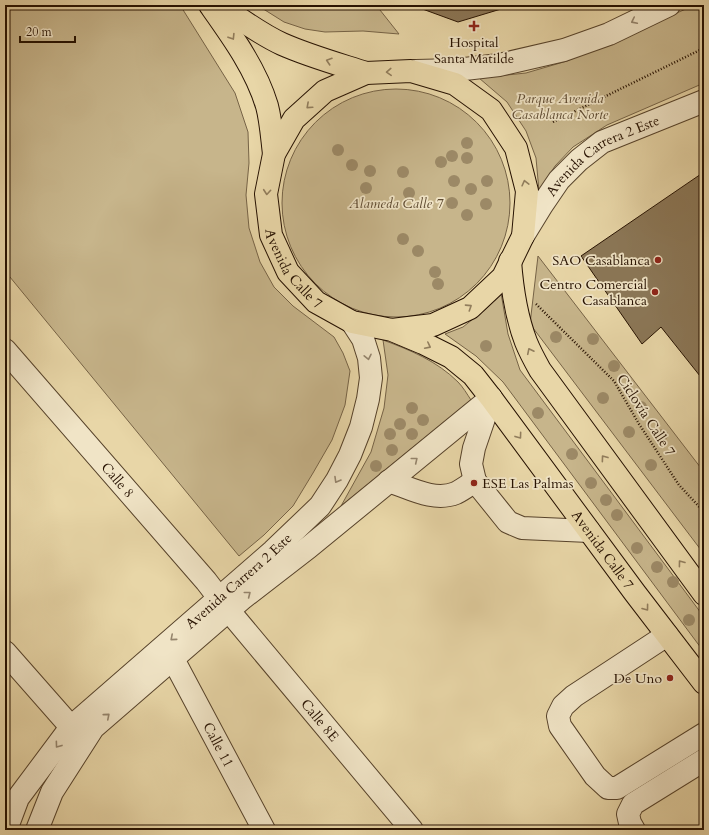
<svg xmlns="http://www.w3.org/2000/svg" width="709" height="835" font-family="Cardo,serif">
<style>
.green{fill:#c7b58b;stroke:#766346}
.building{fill:#8b7757;stroke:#261100}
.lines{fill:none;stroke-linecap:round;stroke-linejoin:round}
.minor-casing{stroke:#56422a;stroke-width:24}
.major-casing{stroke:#261100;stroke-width:24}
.path{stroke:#261100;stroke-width:2.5;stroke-dasharray:1 2;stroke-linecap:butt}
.minor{stroke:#f0e4c6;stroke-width:22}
.major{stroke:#e8d6a7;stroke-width:22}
.tree{fill:#9c8966}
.oneway{stroke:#95856d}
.oneway2{stroke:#917d5c}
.poi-dot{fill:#8f2418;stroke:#f0e4c6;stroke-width:1.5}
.labels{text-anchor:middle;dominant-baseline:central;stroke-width:3.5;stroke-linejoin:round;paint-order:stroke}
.poi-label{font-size:14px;fill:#261100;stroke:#f0e4c6;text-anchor:end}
.park-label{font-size:14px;font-style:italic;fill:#5e4a31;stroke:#f0e4c6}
.street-label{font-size:14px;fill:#261100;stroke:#f0e4c6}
</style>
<rect width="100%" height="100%" fill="#e8d6a7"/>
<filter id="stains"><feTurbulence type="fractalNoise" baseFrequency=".005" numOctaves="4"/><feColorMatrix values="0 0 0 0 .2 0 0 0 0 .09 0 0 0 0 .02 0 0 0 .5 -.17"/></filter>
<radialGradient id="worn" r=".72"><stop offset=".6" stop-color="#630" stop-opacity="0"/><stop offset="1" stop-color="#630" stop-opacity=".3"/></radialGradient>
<path class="green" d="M5,5H180L235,93L248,132L249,163L246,195L249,228L260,262L274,287L293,306L334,337L343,353L350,371L345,405L332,440L313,473L293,506L264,535L239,556L5,271Z
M257,5H376L399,34L363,31L325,32L305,29L284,22Z
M695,5H704V83L607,125L573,147L555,166L539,191L536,158L526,131L507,102L479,78L526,73L567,61Z
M282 203a114 114 0 1 1 228 0a114 114 0 1 1-228 0Z
M538,256L704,472V554L530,324Z
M501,293L508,334L520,370L704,617V652L503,382L476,356L445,334L463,327L488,307Z
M383,340C410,350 437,361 458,382C463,387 467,394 471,400L341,506L371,452L384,408L388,375Z"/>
<path class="building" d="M417,5H501V9L458,22L417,7Z
M704,172V381L661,327L642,344L581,256Z"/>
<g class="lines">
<g class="minor-casing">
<g id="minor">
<path d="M416,71L456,70L499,65L564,50L609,34L669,5"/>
<path id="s1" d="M523,236L542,205L559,180L579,160L602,142L704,101"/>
<path id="s2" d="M5,350L206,581L229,611L412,830"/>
<path d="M491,398L474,448L471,464L475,481L508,522L522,528L589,531"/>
<path d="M389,481C410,488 434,502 456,493C462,490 469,485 475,481"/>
<path d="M667,635L574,696L563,706L558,716L560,726L595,776L608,788H617L704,734"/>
<path d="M5,652L71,727"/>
<path id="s3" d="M173,659L264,830"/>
<path id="s4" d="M6,830L18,798L71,727L273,551L320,506L337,480L350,455L361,427L368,399L371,378L369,358L363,339L352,322"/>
<path d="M37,830L52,792L93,728L243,598L309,547L491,398"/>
<path d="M634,830L630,823L628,814L633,804L704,760"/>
</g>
</g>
<g class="major-casing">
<g id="major">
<path d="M210,5C232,36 256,69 267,106C271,121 272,138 274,154"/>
<path d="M220,5C240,19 260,34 282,44C309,56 338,64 366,73"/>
<path d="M510,261C512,288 516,316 526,342C530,352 535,361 540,370L704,594"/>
<path id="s5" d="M392,330L433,325L470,308L503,277L523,236L527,191L516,148L491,110L455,84L411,71L366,73L325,91L294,119L274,154L266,194L271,235L288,272L316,302L352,322L392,330L423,343L451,357L473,375L491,398L635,593L704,683"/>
</g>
</g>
<path class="path" d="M553,122L704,48
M536,304L614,381L639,424L679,485L704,512"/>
<use href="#minor" class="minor"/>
<use href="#major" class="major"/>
</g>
<g class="tree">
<circle cx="467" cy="143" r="6"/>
<circle cx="338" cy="150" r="6"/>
<circle cx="452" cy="156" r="6"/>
<circle cx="467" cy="158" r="6"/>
<circle cx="441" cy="162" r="6"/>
<circle cx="352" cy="165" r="6"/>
<circle cx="370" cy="171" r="6"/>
<circle cx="403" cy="172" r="6"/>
<circle cx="454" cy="181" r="6"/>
<circle cx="487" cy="181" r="6"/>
<circle cx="366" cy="188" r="6"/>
<circle cx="471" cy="189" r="6"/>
<circle cx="409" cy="193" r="6"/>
<circle cx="452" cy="203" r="6"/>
<circle cx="486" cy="204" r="6"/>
<circle cx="467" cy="215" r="6"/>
<circle cx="403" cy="239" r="6"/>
<circle cx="418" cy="251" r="6"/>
<circle cx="435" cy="272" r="6"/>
<circle cx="438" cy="284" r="6"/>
<circle cx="556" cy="337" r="6"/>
<circle cx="593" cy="339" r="6"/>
<circle cx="486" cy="346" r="6"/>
<circle cx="614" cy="366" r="6"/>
<circle cx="603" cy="398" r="6"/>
<circle cx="641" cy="407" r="6"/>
<circle cx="412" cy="408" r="6"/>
<circle cx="538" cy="413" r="6"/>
<circle cx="423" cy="420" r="6"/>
<circle cx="400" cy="424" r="6"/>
<circle cx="629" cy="432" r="6"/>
<circle cx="390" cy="434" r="6"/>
<circle cx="412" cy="434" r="6"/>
<circle cx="662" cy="435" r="6"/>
<circle cx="392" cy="450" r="6"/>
<circle cx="572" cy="454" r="6"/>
<circle cx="651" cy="465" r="6"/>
<circle cx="376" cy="466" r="6"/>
<circle cx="591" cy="483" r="6"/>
<circle cx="606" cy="500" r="6"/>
<circle cx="617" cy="515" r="6"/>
<circle cx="637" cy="548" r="6"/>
<circle cx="657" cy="567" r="6"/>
<circle cx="673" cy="582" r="6"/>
<circle cx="689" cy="620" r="6"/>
</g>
<defs><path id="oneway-chevron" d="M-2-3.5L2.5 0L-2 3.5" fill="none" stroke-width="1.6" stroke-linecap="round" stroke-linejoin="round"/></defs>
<g class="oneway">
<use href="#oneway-chevron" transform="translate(634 21) rotate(154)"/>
<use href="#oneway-chevron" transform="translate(368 357) rotate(78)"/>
<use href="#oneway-chevron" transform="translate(415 460) rotate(-39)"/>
<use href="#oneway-chevron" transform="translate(337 480) rotate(120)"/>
<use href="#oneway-chevron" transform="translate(248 594) rotate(-38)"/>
<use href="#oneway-chevron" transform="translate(173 638) rotate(139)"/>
<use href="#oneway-chevron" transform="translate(107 716) rotate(-41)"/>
<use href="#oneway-chevron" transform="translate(58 745) rotate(126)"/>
</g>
<g class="oneway2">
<use href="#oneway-chevron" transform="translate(232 37) rotate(58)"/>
<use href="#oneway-chevron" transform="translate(329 61) rotate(-162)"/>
<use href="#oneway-chevron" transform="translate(389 72) rotate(177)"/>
<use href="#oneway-chevron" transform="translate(309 106) rotate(138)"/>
<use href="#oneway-chevron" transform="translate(525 183) rotate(-104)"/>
<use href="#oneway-chevron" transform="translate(267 192) rotate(95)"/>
<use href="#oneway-chevron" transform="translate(469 307) rotate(-33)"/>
<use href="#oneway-chevron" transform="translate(428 346) rotate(27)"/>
<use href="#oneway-chevron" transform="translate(530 351) rotate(-116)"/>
<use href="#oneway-chevron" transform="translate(519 436) rotate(54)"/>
<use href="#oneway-chevron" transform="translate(604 458) rotate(-126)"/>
<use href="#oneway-chevron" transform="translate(681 563) rotate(-127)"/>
<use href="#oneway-chevron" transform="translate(646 608) rotate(53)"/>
</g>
<g class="poi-dot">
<path d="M472 20h4v4h4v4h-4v4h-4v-4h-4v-4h4z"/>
<circle cx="658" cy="260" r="4"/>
<circle cx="655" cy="292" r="4"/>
<circle cx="474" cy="483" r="4"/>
<circle cx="670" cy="678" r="4"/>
</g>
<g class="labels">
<g class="poi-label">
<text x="474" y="42" text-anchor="middle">Hospital<tspan x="474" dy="16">Santa Matilde</tspan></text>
<text x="650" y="260">SAO Casablanca</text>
<text x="647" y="284">Centro Comercial<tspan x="647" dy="16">Casablanca</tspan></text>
<text x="482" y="483" text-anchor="start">ESE Las Palmas</text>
<text x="662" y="678">De Uno</text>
</g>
<g class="park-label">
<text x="560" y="98">Parque Avenida<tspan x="560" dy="16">Casablanca Norte</tspan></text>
<text x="396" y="203">Alameda Calle 7</text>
</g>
<g class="street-label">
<text stroke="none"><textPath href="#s1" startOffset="117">Avenida Carrera 2 Este</textPath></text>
<text stroke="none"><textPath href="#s5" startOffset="693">Avenida Calle 7</textPath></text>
<text transform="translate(646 415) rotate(57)">Ciclovía Calle 7</text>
<text stroke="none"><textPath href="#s2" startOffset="172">Calle 8</textPath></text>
<text stroke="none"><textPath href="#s5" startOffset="1127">Avenida Calle 7</textPath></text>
<text stroke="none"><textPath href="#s4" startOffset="345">Avenida Carrera 2 Este</textPath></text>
<text stroke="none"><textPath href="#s2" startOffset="486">Calle 8E</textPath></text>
<text stroke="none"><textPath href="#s3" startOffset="97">Calle 11</textPath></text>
</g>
</g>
<rect width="709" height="835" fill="none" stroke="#e8d6a7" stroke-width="20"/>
<rect x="6" y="6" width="697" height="823" fill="none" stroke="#261100" stroke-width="2"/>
<rect x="10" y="10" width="689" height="815" fill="none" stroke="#261100"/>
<path d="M20 36v6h55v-6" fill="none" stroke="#261100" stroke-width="2"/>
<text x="26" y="36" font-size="12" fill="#261100" stroke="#f0e4c6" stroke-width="3" paint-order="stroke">20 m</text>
<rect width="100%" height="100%" filter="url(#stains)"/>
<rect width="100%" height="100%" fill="url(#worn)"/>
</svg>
